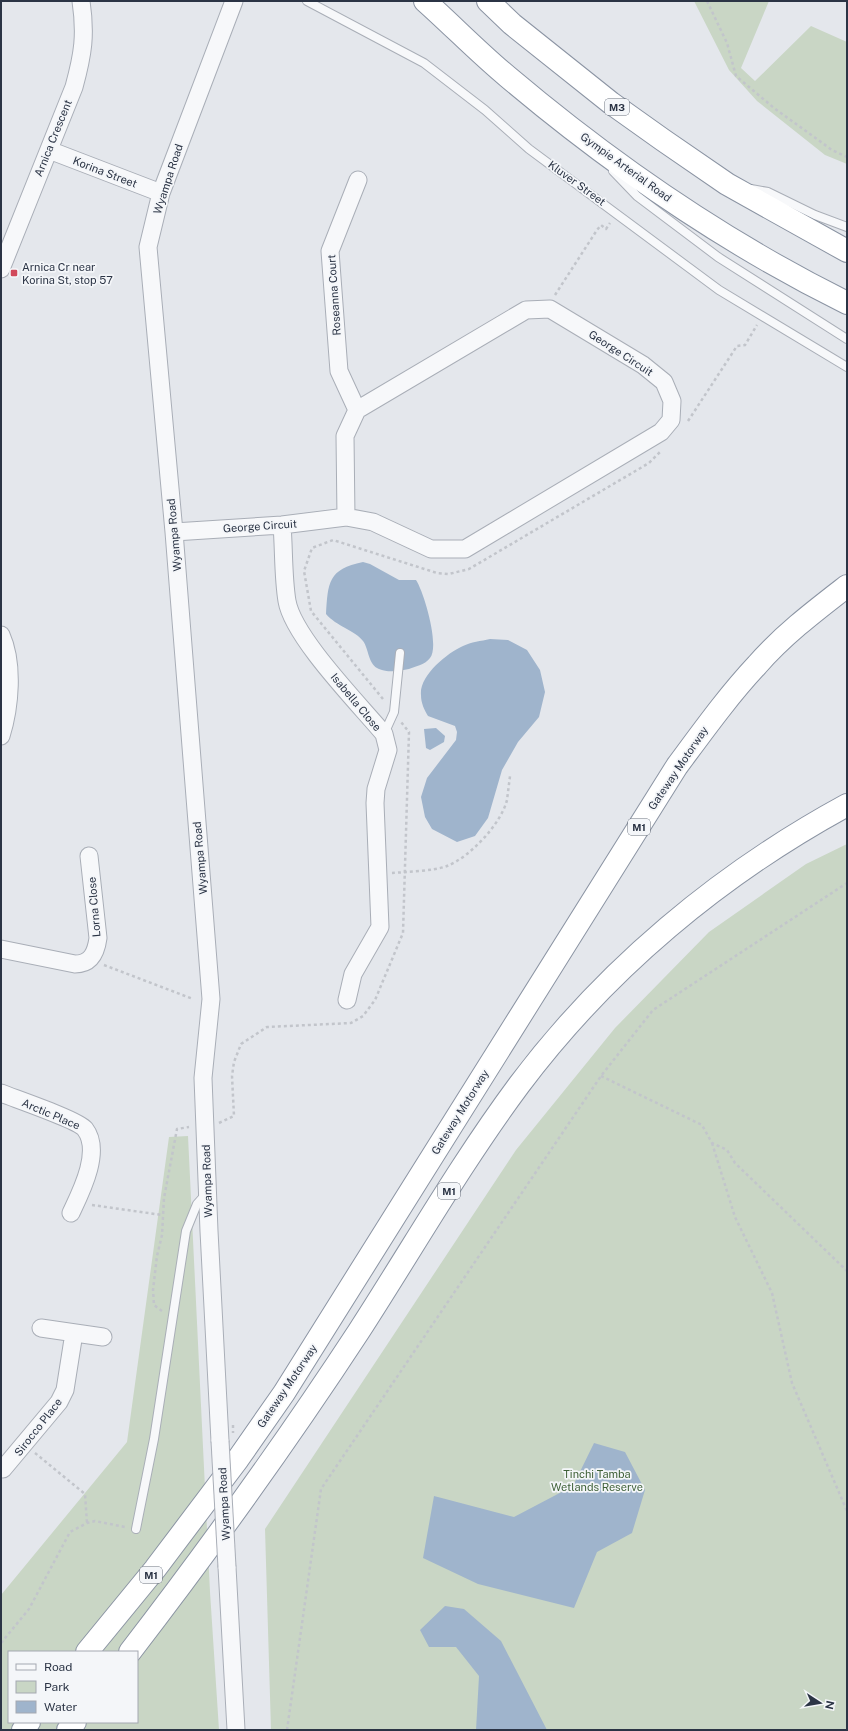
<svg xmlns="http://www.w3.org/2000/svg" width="848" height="1731" font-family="'Public Sans',sans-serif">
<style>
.green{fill:#c9d6c5;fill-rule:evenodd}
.water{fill:#9fb4cc}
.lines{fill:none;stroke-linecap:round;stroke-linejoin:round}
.lane-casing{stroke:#a9aeb7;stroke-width:10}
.street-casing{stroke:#a9aeb7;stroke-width:19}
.highway-casing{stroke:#8b94a3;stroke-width:24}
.path{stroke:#c2c5cb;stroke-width:2.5;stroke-dasharray:3 3;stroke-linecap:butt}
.lane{stroke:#f7f8fa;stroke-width:8}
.street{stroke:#f7f8fa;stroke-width:17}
.highway{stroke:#fff;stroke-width:22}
.street-bridge-casing{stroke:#a9aeb7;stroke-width:19;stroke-linecap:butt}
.path-bridge{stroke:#c2c5cb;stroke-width:2.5;stroke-dasharray:3 3;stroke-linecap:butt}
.street-bridge{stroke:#f7f8fa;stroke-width:17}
.poi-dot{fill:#d1495b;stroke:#f4f6f9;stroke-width:1.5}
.labels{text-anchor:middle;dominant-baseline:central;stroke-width:3.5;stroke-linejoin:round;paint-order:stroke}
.shield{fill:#f4f6f9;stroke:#676e7b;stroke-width:1}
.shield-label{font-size:10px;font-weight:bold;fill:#2b3445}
.street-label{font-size:11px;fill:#2b3445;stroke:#f4f6f9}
.poi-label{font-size:11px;fill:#2b3445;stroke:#f4f6f9;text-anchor:start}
.park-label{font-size:11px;fill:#3f6138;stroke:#f4f6f9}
</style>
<rect width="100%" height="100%" fill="#e4e7ec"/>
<path class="green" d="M694,1H769L741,68L755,81L811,26L847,42V164L825,155L757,101L729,70Z
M847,844V1730H271L265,1529L516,1150L615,1028L709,932L806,864Z
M188,1136L210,1592L219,1730H1V1595L127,1442L169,1137ZM9,1652H137V1722H9Z"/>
<path class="water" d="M363,562L370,564L399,580H416C424,592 440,646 430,658C425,665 416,666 409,669C400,671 388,673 379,669C368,665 369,649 363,641C356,631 336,626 326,614C328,583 328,569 363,562Z
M490,639L508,640L527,650L540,670L545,692L539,717L518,742L502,770L488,818L475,836L457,842L432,829L425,817L421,797L427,778L456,740L457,732L455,726L428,716C424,709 421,703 421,695C419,676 447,653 463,646C471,642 481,641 490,639Z
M436,728L445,736L444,742L430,750L426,748L424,729Z
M594,1443L625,1452L645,1490L632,1533L597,1552L574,1608L478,1584L423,1558L434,1496L514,1517L573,1486Z
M445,1606L464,1609L501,1641L547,1730H476L479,1676L456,1647H429L420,1630Z"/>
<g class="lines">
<g class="lane-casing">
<path id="lane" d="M307,1L424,63L485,110L529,149L719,290L847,367
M613,171L637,196L718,257L847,339
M751,189L768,192L815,215L847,227
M384,734L394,712L400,653
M136,1529L154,1439L186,1231L197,1204L206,1194"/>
</g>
<g class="street-casing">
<path id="street" d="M49,150L161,193
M1,269L74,87C83,54 86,35 81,1
M357,410L339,371L330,251L358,180
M282,525C284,550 283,577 287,601C293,637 359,704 384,734L388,750L376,789L375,803L380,927L353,974L347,1000
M174,532L282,525L346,517L345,436L357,410L526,310L550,309L643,365L664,382L672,401L671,420L661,432L465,549H431L373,522L346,517
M1,635C14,664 10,707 1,736
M1,949L75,964C91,964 96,953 98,938L89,856
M1,1093C16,1099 78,1120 85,1129C102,1151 81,1192 71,1213
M41,1328L103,1337
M220,1441L209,1231L203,1078L211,999L174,532L148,247L161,193L234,1
M1,1467L3,1469L59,1402L65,1390L74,1333
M227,1567L236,1730"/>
</g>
<g class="highway-casing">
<path id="highway" d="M425,1C453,26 479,53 508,77C611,164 726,243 847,303
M488,1L512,24L611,103L663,140L727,184L847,251
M87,1652L155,1569L238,1459L284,1393L677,766C703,731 728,696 757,665C783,635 816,610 847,586
M130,1652C210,1548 287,1441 359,1331C412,1249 461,1163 519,1085C606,969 720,874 847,805
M23,1730L29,1722
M68,1730L75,1722"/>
</g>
<path class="path" d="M707,1L727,43L736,76L774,108L832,150L847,157
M555,295L597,230L601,225L606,229L610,223
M688,421L737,346L745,345L757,325
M383,699L311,611L304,571L312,548L333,540L437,573L449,574L469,569L649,463L660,452
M392,873C406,872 434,871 447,866C470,857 501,824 507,800C508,792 509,784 510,776
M104,965L193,999
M601,1076L702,1125L712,1143L727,1150L735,1163L847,1271
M219,1123L234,1116L232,1076L234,1062L241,1044L267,1027L351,1023L363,1016L375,1000L403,933L409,732L401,722
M712,1143L735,1217L772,1293L792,1383L847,1511
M92,1205L162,1215
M162,1311L154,1305L153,1290L157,1256L162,1235L164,1198L177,1129L189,1127
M35,1453L85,1494L87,1523
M1,1643L29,1609L70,1532L87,1523L95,1521L125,1527
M287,1730L321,1489L601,1076L653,1010L847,883"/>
<use href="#lane" class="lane"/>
<use href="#street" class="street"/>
<use href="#highway" class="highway"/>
<g class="street-bridge-casing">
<path id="street-bridge" d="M220,1441L227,1567"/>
</g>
<path class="path-bridge" d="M233,1425V1433"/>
<use href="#street-bridge" class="street-bridge"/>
</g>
<rect class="poi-dot" x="10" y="269" width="8" height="8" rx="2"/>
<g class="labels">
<g class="shield">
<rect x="605" y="99" width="24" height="16" rx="3"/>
<rect x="628" y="819" width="22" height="16" rx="3"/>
<rect x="438" y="1183" width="22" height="16" rx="3"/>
<rect x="140" y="1567" width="22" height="16" rx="3"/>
</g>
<g class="shield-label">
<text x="617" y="107">M3</text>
<text x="639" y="827">M1</text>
<text x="449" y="1191">M1</text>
<text x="151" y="1575">M1</text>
</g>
<g class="street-label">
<text transform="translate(53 138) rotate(-68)">Arnica Crescent</text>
<text transform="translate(626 167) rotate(36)">Gympie Arterial Road</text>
<text transform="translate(105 172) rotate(21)">Korina Street</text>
<text transform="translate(168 179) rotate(-72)">Wyampa Road</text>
<text transform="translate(577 183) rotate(36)">Kluver Street</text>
<text transform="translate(334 295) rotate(-94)">Roseanna Court</text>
<text transform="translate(621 353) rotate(33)">George Circuit</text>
<text transform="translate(260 526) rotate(-4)">George Circuit</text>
<text transform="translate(174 535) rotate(-95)">Wyampa Road</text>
<text transform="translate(356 702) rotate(50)">Isabella Close</text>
<text transform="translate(678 768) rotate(-56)">Gateway Motorway</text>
<text transform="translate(200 858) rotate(-95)">Wyampa Road</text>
<text transform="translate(94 907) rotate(-95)">Lorna Close</text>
<text transform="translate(460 1112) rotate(-58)">Gateway Motorway</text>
<text transform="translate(51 1114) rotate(23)">Arctic Place</text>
<text transform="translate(207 1181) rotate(-92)">Wyampa Road</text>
<text transform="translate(287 1386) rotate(-56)">Gateway Motorway</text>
<text transform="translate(38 1427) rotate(-52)">Sirocco Place</text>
<text transform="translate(224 1504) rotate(-93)">Wyampa Road</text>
</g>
<g class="poi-label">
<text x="22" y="267">Arnica Cr near<tspan x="22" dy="13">Korina St, stop 57</tspan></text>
</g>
<g class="park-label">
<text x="597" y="1474">Tinchi Tamba<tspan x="597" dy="13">Wetlands Reserve</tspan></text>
</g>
</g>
<rect width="848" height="1731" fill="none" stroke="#2b3445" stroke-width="4"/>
<rect x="8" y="1651" width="130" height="72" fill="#f4f6f9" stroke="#a4a8b1"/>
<rect x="16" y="1664" width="20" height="6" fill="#f7f8fa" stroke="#a4a8b1"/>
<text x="44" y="1671" font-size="12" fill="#2b3445">Road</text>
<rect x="16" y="1681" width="20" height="12" fill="#c9d6c5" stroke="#a4a8b1"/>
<text x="44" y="1691" font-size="12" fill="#2b3445">Park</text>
<rect x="16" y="1701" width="20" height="12" fill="#9fb4cc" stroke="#a4a8b1"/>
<text x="44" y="1711" font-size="12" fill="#2b3445">Water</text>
<g transform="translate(820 1703) rotate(102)" stroke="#f4f6f9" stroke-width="3" paint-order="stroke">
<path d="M0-3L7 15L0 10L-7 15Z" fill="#2b3445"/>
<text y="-6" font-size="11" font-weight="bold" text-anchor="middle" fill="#2b3445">N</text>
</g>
</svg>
